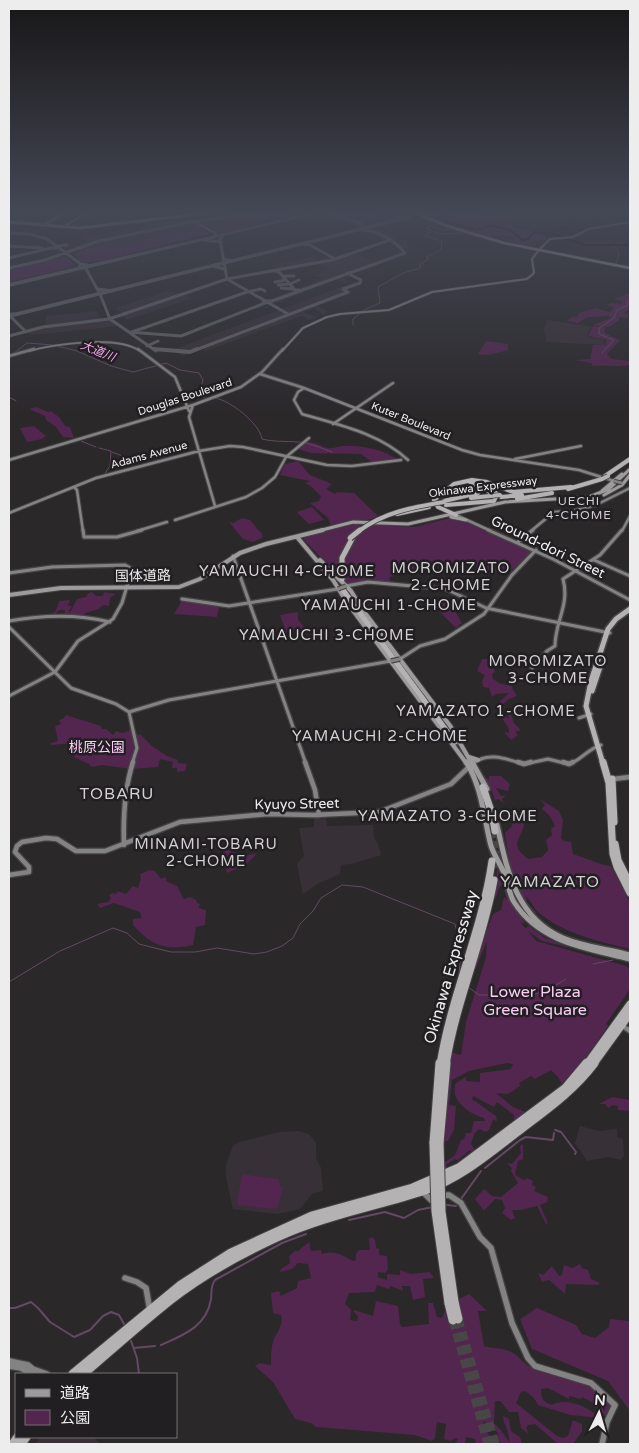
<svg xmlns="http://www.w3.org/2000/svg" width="639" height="1453" font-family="'Varela Round','Noto Sans JP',sans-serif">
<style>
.built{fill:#383037}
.green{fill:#52264f}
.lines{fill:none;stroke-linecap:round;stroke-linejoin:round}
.stream-far1{stroke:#634963;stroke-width:1}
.stream{stroke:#634963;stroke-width:2}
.river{stroke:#280327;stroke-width:2}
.taxiway-far1{stroke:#646264;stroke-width:3}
.taxiway{stroke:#646264;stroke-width:4}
.runway{fill:#646264;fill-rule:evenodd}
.highway-tunnel-far2{stroke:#484647;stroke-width:5;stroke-dasharray:5 2.5;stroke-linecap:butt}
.highway-tunnel-far1{stroke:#484647;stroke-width:7;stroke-dasharray:7 3;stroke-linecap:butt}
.highway-tunnel{stroke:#484647;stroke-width:9;stroke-dasharray:9 4.5;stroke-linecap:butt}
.secondary-far4-casing{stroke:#464445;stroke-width:3}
.secondary-far3-casing{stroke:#464445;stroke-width:4.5}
.secondary-far2-casing{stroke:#464445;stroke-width:5.5}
.secondary-far1-casing{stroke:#464445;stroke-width:7}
.secondary-casing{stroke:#464445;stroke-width:8}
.primary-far3-casing{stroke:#464445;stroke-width:4}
.primary-far2-casing{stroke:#464445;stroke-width:5}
.primary-far1-casing{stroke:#464445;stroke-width:6}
.primary-casing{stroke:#464445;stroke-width:8}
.highway-far3-casing{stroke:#464445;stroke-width:5.5}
.highway-far2-casing{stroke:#464445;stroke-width:8}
.highway-far1-casing{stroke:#464445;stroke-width:9}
.highway-casing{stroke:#464445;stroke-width:11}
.secondary-far4{stroke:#848384;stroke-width:2}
.secondary-far3{stroke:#848384;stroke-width:2.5}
.secondary-far2{stroke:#848384;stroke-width:3}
.secondary-far1{stroke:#848384;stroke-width:4.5}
.secondary{stroke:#848384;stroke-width:5.5}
.primary-far3{stroke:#9e9b9d;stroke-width:2.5}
.primary-far2{stroke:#9e9b9d;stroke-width:3}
.primary-far1{stroke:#9e9b9d;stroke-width:4}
.primary{stroke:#9e9b9d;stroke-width:5}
.highway-far3{stroke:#b5b2b4;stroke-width:4}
.highway-far2{stroke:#b5b2b4;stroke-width:5}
.highway-far1{stroke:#b5b2b4;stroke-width:7}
.highway{stroke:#b5b2b4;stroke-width:9}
.secondary-bridge-far1-casing{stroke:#464445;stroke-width:4.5;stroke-linecap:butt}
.secondary-bridge-casing{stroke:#464445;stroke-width:5.5;stroke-linecap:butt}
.highway-bridge-far2-casing{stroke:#464445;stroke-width:5.5;stroke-linecap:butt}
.highway-bridge-far1-casing{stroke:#464445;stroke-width:8;stroke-linecap:butt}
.highway-bridge-casing{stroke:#464445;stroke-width:11;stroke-linecap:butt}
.secondary-bridge-far1{stroke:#848384;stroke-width:2.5}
.secondary-bridge{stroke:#848384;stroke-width:3}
.highway-bridge-far2{stroke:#b5b2b4;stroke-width:4}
.highway-bridge-far1{stroke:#b5b2b4;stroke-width:5}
.highway-bridge{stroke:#b5b2b4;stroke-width:9}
.labels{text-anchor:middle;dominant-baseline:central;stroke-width:5;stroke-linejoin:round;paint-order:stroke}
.far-street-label{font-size:11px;fill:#eeedee;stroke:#211f21}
.far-water-label{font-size:12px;font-style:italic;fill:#f4a4ed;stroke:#211f21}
.far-neighbourhood-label{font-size:12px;letter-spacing:1px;fill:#d4d0d3;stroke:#211f21}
.street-label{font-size:14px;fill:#eeedee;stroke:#211f21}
.park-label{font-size:14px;fill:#fccbf7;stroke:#211f21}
.neighbourhood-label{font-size:15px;letter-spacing:1px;fill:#d4d0d3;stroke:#211f21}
.quarter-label{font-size:16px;letter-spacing:1px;fill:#d4d0d3;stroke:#211f21}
.near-street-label{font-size:16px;fill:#eeedee;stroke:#211f21}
.near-park-label{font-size:16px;fill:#fccbf7;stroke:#211f21}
</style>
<rect width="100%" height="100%" fill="#2b282a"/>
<path class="built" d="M175,220L180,222L185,221L196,228L110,247L104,243L80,251L71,248L78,245L83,246L80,244L87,242L82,238Z
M359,221L370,224L395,237L396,241L406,239L409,242L406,243L410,248H403L396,241L384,240L361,228L351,230L356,226L354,222Z
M351,252L380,264L378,265L379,266L341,277L348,280L345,283L335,279L323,284V287H315L313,290H308L304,293L281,302H274V306L261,299H270L315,282L313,279H323L314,275L330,269L317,263L280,271L273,265L313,257L319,261Z
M341,287L353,293L318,306L329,312L323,315L314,308L303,312L317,317L309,320L301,316L206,351L203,349L183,356L172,350Z
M168,291L193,298L127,320L121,315V312L115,308Z
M98,311L99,318L109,319L118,326L43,334H30L23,329L43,325L46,322V316Z
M547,320L592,327L588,332L587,337L604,340V345L546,342L544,329Z
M314,817H326L327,826L373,825L374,838L378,844L381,855L351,864L341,865L340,874L317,884L303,894L297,864L304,856L299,828L314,827Z
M580,1126L599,1131L617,1129V1137L623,1139L624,1155L621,1160L609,1157L587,1161L575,1143Z
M298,1131L309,1134L316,1143V1158L321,1168L323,1191L313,1193L300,1209L277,1214L233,1209L226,1177V1165L233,1145L240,1142L279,1132Z
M40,1437H93L101,1444H35Z"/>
<path class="green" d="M277,211H290L297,214L225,232H219L202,222Z
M322,211H374L380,212L381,214L365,222Z
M416,211H480L478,212L520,216L526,219L511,225L512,227L522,230L541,231L540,234L547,239L533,241L528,247L509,242L514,238L513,236L492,234L491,237L440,221Z
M382,212L399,213L408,216L376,224L367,222L381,215Z
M189,223H193L209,234L96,262H83L73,254L102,243L111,247L195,228Z
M63,257L68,258L75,265L69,268L9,282V270Z
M630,293V308L624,313L628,315L627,318L619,317V320L609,327L593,325L611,318L609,316L588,317L578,323L567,321L570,318L578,316L579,313L595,308L610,312L614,308L607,305L611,303L622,304V301L614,299Z
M593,326L605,327V333L620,340L607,354L612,359L630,361V365C617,367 606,365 593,366L591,363L575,360L590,359L593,345H605L607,340L588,336Z
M486,341L508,344V350C499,352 488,357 478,354Z
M36,407L48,412L51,411L59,417L65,426L70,427L74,438L63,437L56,427L46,420L45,416L29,409Z
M34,426L46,436L42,439L27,442L20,428Z
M306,442C317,442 319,446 328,448C334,449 339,446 344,446C362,445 383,450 397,459L372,462L361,454L311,453L298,449Z
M298,461L310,475L332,484L326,489L335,494L337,492L354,493L378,516C365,523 347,523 331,526L328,518L310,503L319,501L321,496L312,487L305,483L310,481L280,475L285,464Z
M312,507L324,520L309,524L297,512Z
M242,518L250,520L262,534V538L253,542L243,539L229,522L233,523Z
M450,518L461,519L533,551C506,579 504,576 467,564L461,571L438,563L437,565H430V571L392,568L395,576L389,577L391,583L365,581L346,584L303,539L305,536L355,524L415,527Z
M92,592L96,596H103L104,592L116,594L110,598L109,606L103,605L99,609L85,613L83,617L64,616L65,610H60L52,616H46C55,614 57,610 59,601L70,600L68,606H72L69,611V614L77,599L86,597L88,593Z
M447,598L462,623L456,628L430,602Z
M182,600L219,607L217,617L174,614Z
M298,612V620L306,629L286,632L280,615Z
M482,659H487L491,669H494L495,672L492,674L493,679L501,684L513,686L512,688L517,696L509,699L502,705L505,708L502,709L507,718H509L508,714H511L514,723L521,730L515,732L518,735L511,740L504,732L509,733V729L498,712L500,701L509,693L496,694L492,697L489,688L483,687L482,681L485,675L477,671Z
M66,715L101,726L102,729H106L113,735L116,731L122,733L129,731L130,725H133L135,734L141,735L152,746L167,756L178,760V763L187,764L185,771L177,772V768H172L173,762L160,759L158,767L131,769L102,765L91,767L89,764L74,757L73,743L51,745V743L58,741L55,726L61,724L59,720L63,719Z
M484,776L489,780V776H501L510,784L508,791L496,788L501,796H506L502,799L504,803L498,799L495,801L491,789Z
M540,799L559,811L563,820L561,838L564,841L571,842L573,854L604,865L611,866L630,902V949C598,941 564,934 538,912C533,908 532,901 526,897L527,903L536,912L533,915C514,891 509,862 505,833L512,826L513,815L518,812L524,813C524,818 525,824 523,829C516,844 513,847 528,859L542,857L548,850L546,840L552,835L551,829L555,826L550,816L542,809L545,805Z
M230,849L242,857L256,853C253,862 236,869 227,873C226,863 218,860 224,850Z
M497,868L511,903L524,922L523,924L519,920L525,928L529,926L545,938L571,948L542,941L528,931L536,941L626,966L630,970V989L606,1024L608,1026L583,1061L562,1084L558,1077L551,1070L535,1079L531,1076L519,1083L520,1086L508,1094L496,1093L513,1107L525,1112L514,1121V1115L497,1102L494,1107L473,1096L472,1099L496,1116L497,1121L493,1120L489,1130L486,1132L479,1129L474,1134L471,1144L475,1150L472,1153L470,1150L458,1160L455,1159L447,1164L446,1169L443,1170L442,1160L445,1162L455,1155L461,1140L464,1139L466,1133H471L474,1121H485L484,1118C469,1114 449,1100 456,1083L466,1077V1081L480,1082V1073L511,1069L513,1064L507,1063L469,1071L452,1080L449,1105L456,1106L454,1130L448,1141H443L450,1052L461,1055L466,1022L486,957L487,941L470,982L472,968L493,914L501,910L504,897L507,900L503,886H500L495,900Z
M150,870L155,871L161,879L164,877L167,879L166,881L177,886L184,899L190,897L196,900L197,903L200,904L199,908L206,910L205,925L196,927L193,945C165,951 152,946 133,925V919L142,918L140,912L114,903L100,908L97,904L108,902L111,898L109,895L112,893L116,894L118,891L126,894L133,886L138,888L141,878L140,874Z
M612,1097L630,1100V1111L618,1110V1106L613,1105L608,1108L605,1104H599Z
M523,1144V1159L518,1161L515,1175L524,1180L527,1178L533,1181L532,1185L536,1187L534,1191L548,1197L547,1202L540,1205L548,1223L546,1224L537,1206L521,1210H512L515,1218L511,1220L502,1213L505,1208L502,1200L495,1199L484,1211L475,1199L484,1189L492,1196L501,1197L518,1183L511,1171L512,1168L507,1163L512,1164L521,1153L520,1146Z
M242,1174L278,1179L281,1187H283L278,1207L274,1209L238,1205L237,1203Z
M372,1237L375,1240L376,1248L379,1249V1255L387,1256L388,1270L385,1273L378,1272V1277L387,1280V1274L400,1275V1270L411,1274L430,1272L434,1278L423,1279L425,1297L413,1300L410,1286H402L403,1291L391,1286L389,1289L377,1285L375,1292L349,1293L345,1304L351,1310L350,1320L357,1321L358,1316L354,1312V1310L373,1316L376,1301L398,1306L400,1324L402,1327L429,1324L428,1303H433L437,1317L442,1318L445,1310L447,1321L460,1318L459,1299L469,1294L487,1311H478L484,1346C491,1348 499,1348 506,1350C518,1353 524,1366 534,1369C556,1378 609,1379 612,1410L606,1417L597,1409V1405L582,1397L581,1399L569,1396V1399L548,1388L541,1389C541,1399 543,1402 552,1405C565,1397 590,1407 599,1418L571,1415L538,1405L534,1398L525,1391L521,1392L516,1403L557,1436L563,1438L568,1436L573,1420L582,1424V1431L573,1444H558L535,1424L528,1425L526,1428L529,1434L521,1428L518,1412H509L500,1401H495L494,1423L501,1430L509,1442C510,1433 504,1426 503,1416L509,1419L511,1431L520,1437L522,1444H501L497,1438L498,1433L484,1421L482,1427L490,1436L493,1444H476L475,1439L466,1437L465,1444H455L458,1439L456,1438L451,1441L444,1439L446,1424L437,1422L435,1438L432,1441L415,1435L316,1427L311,1423L295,1419L273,1382L255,1366L259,1363L271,1365C271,1357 271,1349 273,1341C277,1332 284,1325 281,1315L273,1313L271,1293L279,1291L281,1296L297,1288L298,1281L311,1278L308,1264L298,1263L292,1269L280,1272L281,1269L290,1263L289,1256L295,1251H298L309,1242L311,1251L321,1250L322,1254C336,1250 341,1255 353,1261L356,1260V1254L359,1250H370L369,1239Z
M580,1264L582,1268L588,1270L591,1279L600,1283L598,1285L566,1284L565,1294L549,1280L542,1282L538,1273L543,1275L552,1266L559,1276L562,1275L564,1265L572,1268Z
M537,1308L576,1325L582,1334L595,1338L609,1327L610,1319L630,1321V1411L608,1381L532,1349L520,1319Z"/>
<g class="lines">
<path class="stream-far1" d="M450,229L443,230L430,226L426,228L440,234L467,233
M479,230L481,232H479
M612,245L619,252L616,264
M353,325V319L364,310L380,303L378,287L403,273L420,268V264L429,259L426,257L441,250L442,241L425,236L431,231
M57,346L77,351L111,366L133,372L166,363L180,370L199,373L203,380L199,393L206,399
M14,353L27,343L53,345
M602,353L614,340L599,334V328L614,318L617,310L628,305L627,301L630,299
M9,397L16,401
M215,398C230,400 260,424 262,439C274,442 285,441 298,442C310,443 321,448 332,452
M81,441L96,447
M99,448L111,451L110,466L105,473
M112,452L125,457
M593,964L613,960
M9,982L60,951L113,928L127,933L139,944L171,952H195L217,948L254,954L267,952L282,946L293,938L300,924L313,911L321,898L342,885L363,887L455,924L461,949L459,976
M468,987L479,995H531L546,991L566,979"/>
<path class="stream" d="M555,1130L561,1132L576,1152L575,1154
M485,1168L520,1140L526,1137L553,1140L554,1133
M461,1199L481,1171
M447,1205L456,1206
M349,1220L385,1212L404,1218L418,1210L433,1207
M9,1308H15L31,1302L38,1308L50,1322L74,1337L90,1330L103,1316L111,1312L119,1315L124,1324
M131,1341L137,1358L139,1374
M161,1345C184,1335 207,1326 211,1299C212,1291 210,1287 215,1280L282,1243L306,1234
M134,1348L155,1346"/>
<path class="river" d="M416,211L421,213L425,211
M447,211L442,215L446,222L476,230L491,226L508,229L523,240L528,239L534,232L550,233L585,245H630
M550,233L567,228L572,220L578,217L597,218L630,213"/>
<path class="taxiway-far1" d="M193,221L215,233V236L211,238
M9,233L29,234L47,239L85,267L100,294L110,319L156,351
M222,236L220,239L227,279L288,314
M204,240L221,242
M301,244L310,245L335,259
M9,246L42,248
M57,246L67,245
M9,258L51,248H59
M223,259L234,261
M213,266L224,269
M9,268L45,260L99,241L191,222L267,211
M78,269L81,264L92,266
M275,271L279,272L295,290H299
M283,276H294
M275,282L286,280
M290,284L299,280
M278,285L290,284
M281,288L294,289
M98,289L112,291
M263,301H272L405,253C394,240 378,230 360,230L363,226L360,223L315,211
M9,314H18
M9,315L25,331
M129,332L181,336L270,301
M132,332L247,292L261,289L265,291
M9,336L43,327L109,319L227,279L332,260L390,240
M147,346L158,341
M193,351L348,292L343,289L360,283L361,280L347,273"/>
<path class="taxiway" d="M154,349L190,352L197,349"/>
<path class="runway" d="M318,211L324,212L9,287V283Z
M411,215L413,216V218L9,318V314Z"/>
<path class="highway-tunnel-far2" d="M455,742L468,763"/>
<path class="highway-tunnel-far1" d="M495,831L496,868"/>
<path class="highway-tunnel" d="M458,1319L495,1444
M453,1320L488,1444"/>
<g class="secondary-far4-casing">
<path id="secondary-far4" d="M45,224L62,215L64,211
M63,227L83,215L96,211
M538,251L550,239L573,237L589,229L630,222
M29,351C55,344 117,335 140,351
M282,351L303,328L327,317L340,314L389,310L432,292L527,279L534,273L532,259L538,251"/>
</g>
<g class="secondary-far3-casing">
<path id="secondary-far3" d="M138,349L175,377L189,411
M9,356L34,349
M260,374L304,388L462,450L480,455L579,470L614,481
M304,388L298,392L294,400L302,414C339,425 379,433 408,460
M193,405L189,417L215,506
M333,424L393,383
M515,459L581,446
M9,460L193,405L241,387L262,372L283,349
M74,487L77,490L83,531
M9,513L96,478L199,451L230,446L243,447L327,465L352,466L401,460
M456,515L491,531
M175,520L246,497L262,488L275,477L286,457L309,438
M137,531L167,522
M531,531L554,512L573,511L596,505L630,488
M622,531L630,516"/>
</g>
<g class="secondary-far2-casing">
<path id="secondary-far2" d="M83,530L84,537H117L142,530
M488,530L553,559L630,600
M518,542L533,530
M233,556L306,764
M594,560L630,576
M9,573L52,567L125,565L132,569L122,603L113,619L78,641L55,672L9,696
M346,586L368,582L446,589L486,608L610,633
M182,599L229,606L338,589
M9,621C43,615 77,614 110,622
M9,627L71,688L116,704L129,712L137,748L132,764
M400,659L420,646L445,639L484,614L512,575L536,550
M532,668L547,651L555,646C555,621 570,605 563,579L600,555L622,530
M129,712L169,700L391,661
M579,718L591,714
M473,764C487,751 507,759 523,764
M525,764L548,759L568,764
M570,764C582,759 588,749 601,745"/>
</g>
<g class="secondary-far1-casing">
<path id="secondary-far1" d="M305,762L315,790L319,815
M518,762L524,764L531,762
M563,762L569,764L573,762
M613,779L630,777
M124,845C123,817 124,790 133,762
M9,875L29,872V867L15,852L17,846L22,842L46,838L57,839L76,851H105L180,822L268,814L313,815L379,812L451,784L474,762
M621,1025L630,1031"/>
</g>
<g class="secondary-casing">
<path id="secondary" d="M423,1192L431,1200L435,1199
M441,1196L449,1195L461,1203L480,1237L491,1248L512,1323L528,1358L535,1366L591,1383L615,1405L607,1422L602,1444
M125,1278L137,1282L146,1288L150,1311
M9,1361L28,1365L39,1374
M9,1366L21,1368L32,1374
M33,1369L47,1374"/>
</g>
<g class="primary-far3-casing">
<path id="primary-far3" d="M411,211L447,226L504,243L630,268
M9,222L80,228L225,211"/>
</g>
<g class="primary-far2-casing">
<path id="primary-far2" d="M602,491L622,474
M604,495L622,485L630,475
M451,517L466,520
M318,531L353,522L408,524L505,502L589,497L609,489L630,469"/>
</g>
<g class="primary-far1-casing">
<path id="primary-far1" d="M297,537L333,580L346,601L467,764
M320,560L351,591L362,609L451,727L472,764
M9,595L61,588L179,587L200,579L240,553L266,544L323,530
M469,757L478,760"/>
</g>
<g class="primary-casing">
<path id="primary" d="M466,762C481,784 484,817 490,842C492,853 500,863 504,873C508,882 509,894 514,902C540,943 587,948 630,959
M472,762L487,789
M497,825C507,870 516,918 563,938C584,947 608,949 630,955"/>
</g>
<g class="highway-far3-casing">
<path id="highway-far3" d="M605,476L630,459
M470,482L480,485L496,497
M568,489L602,479
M501,497L522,495
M471,498L490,496
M517,499L552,493
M444,501L478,493L479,489L475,485
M446,505L494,501L497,494L487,485
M397,514L429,507
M456,515L438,507L434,500L454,484L472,480L487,482L513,492L571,487"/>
</g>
<g class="highway-far2-casing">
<path id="highway-far2" d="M342,579V558L352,539
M343,590L455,742
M592,691L600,667
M603,764L586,706L591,681L608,629L616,619L630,609"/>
</g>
<g class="highway-far1-casing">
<path id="highway-far1" d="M603,762L609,783L613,854L617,867L630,893
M612,779L614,822
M483,787L492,814L495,831
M615,844L618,860L630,884
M440,1065C451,995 482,931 492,861
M446,1065C456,1001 483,943 494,880
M586,1065L630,1004
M593,1065L630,1014"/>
</g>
<g class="highway-casing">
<path id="highway" d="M434,1143L440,1063
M439,1143L446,1063
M454,1302L458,1319
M449,1303L453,1320
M73,1374L181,1285L231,1253L312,1216L413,1188L459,1168L566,1088L587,1063
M83,1374C112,1349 140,1324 170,1300C202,1275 240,1254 277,1237C325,1215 376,1206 425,1190C460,1178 489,1153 518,1131C545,1110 573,1091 594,1063
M13,1444L18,1437
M21,1444L26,1437"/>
</g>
<use href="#secondary-far4" class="secondary-far4"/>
<use href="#secondary-far3" class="secondary-far3"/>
<use href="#secondary-far2" class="secondary-far2"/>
<use href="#secondary-far1" class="secondary-far1"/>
<use href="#secondary" class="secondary"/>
<use href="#primary-far3" class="primary-far3"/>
<use href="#primary-far2" class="primary-far2"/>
<use href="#primary-far1" class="primary-far1"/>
<use href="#primary" class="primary"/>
<use href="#highway-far3" class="highway-far3"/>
<use href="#highway-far2" class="highway-far2"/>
<use href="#highway-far1" class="highway-far1"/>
<use href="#highway" class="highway"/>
<g class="secondary-bridge-far1-casing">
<path id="secondary-bridge-far1" d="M614,481L622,483"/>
</g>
<g class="secondary-bridge-casing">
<path id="secondary-bridge" d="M338,589L346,586
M391,661L400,659"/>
</g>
<g class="highway-bridge-far2-casing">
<path id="highway-bridge-far2" d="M602,479L608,476
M490,496L500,495
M359,531C384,512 414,507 444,502"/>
</g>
<g class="highway-bridge-far1-casing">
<path id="highway-bridge-far1" d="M350,538L360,530"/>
</g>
<g class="highway-bridge-casing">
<path id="highway-bridge" d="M434,1143L436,1211L449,1303
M439,1143L441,1212L454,1302"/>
</g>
<use href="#secondary-bridge-far1" class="secondary-bridge-far1"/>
<use href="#secondary-bridge" class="secondary-bridge"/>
<use href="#highway-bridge-far2" class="highway-bridge-far2"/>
<use href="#highway-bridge-far1" class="highway-bridge-far1"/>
<use href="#highway-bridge" class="highway-bridge"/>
</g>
<linearGradient id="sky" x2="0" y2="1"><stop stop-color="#181617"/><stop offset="0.51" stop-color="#444855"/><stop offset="1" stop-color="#444855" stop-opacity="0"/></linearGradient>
<rect width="639" height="414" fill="url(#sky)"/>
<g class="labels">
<g class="far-street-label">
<text transform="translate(185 397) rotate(-18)">Douglas Boulevard</text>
<text transform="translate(411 421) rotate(22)">Kuter Boulevard</text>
<text transform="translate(149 455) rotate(-15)">Adams Avenue</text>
<text transform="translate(483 487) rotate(-7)">Okinawa Expressway</text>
</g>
<g class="far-water-label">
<text transform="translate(98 351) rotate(22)">大道川</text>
</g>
<g class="far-neighbourhood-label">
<text x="579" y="501">UECHI<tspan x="579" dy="14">4-CHOME</tspan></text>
</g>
<g class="street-label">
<text transform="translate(548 547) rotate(26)">Ground-dori Street</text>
<text transform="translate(143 576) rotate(-1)">国体道路</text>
<text transform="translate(297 804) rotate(-1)">Kyuyo Street</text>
</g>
<g class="park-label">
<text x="97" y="747">桃原公園</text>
</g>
<g class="neighbourhood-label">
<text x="451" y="568">MOROMIZATO<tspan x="451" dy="17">2-CHOME</tspan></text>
<text x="287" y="571">YAMAUCHI 4-CHOME</text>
<text x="389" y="605">YAMAUCHI 1-CHOME</text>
<text x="327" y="635">YAMAUCHI 3-CHOME</text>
<text x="548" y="661">MOROMIZATO<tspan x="548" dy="17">3-CHOME</tspan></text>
<text x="486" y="711">YAMAZATO 1-CHOME</text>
<text x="380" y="736">YAMAUCHI 2-CHOME</text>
<text x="448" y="816">YAMAZATO 3-CHOME</text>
<text x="206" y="844">MINAMI-TOBARU<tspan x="206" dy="17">2-CHOME</tspan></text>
</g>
<g class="quarter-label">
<text x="117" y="794">TOBARU</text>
<text x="550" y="882">YAMAZATO</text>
</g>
<g class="near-street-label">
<text transform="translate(451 967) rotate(-74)">Okinawa Expressway</text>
</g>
<g class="near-park-label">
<text x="535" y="992">Lower Plaza<tspan x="535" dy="18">Green Square</tspan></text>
</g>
</g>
<rect width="639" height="1453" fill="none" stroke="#eeedee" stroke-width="20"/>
<rect x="15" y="1373" width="162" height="65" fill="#211f21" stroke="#737173"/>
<rect x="25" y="1389" width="25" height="8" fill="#9e9b9d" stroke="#737173"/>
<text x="60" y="1398" font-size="15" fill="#eeedee">道路</text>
<rect x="25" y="1410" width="25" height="15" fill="#52264f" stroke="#737173"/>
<text x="60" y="1423" font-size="15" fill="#eeedee">公園</text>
<g transform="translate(599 1413) rotate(5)" stroke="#211f21" stroke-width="4" paint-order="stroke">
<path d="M0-4L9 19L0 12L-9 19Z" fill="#eeedee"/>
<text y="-8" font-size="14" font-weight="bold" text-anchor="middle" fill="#eeedee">N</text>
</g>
</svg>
